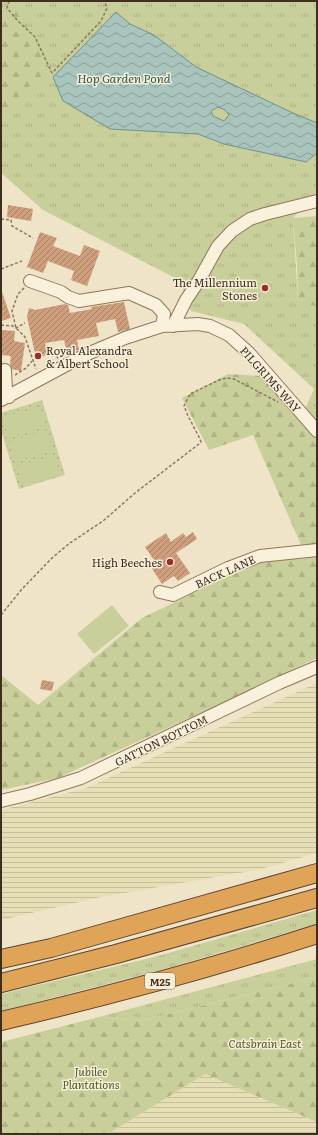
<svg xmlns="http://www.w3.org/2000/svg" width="318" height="1135" font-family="Literata,serif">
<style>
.farmland{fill:url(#farmland-rules)}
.grass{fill:url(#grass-tufts)}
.forest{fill:url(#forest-firs)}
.park{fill:url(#park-dots)}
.pitch{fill:#c9cf9b}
.water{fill:url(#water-waves);stroke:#6f938a;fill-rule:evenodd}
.building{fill:url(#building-hatch)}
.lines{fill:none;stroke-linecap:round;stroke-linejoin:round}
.minor-casing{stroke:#8d765c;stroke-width:14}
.highway-casing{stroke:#5b4430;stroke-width:20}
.path{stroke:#8d765c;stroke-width:1.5;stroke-dasharray:3 2;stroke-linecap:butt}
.minor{stroke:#faf1dc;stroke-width:12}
.highway{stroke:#e0a458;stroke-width:18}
.poi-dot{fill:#9e2a2b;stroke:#f7eed8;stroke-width:1.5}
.labels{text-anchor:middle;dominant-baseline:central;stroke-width:3;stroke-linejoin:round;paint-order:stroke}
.shield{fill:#f7eed8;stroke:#756857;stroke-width:1}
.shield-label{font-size:10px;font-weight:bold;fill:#3d2e20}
.poi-label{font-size:11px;fill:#3d2e20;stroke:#f7eed8;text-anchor:end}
.street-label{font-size:11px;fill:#3d2e20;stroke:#f7eed8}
.park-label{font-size:11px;font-style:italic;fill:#4d5a26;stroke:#f7eed8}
.water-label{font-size:12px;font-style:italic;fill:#2f5d5a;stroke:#f7eed8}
</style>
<defs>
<pattern id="farmland-rules" width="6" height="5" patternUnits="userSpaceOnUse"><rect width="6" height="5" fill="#e6deb5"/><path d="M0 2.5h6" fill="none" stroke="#c6bf9b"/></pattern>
<pattern id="grass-tufts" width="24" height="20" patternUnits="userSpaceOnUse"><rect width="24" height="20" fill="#c9cf9b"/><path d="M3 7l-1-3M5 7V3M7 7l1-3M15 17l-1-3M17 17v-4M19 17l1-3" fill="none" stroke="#aeb285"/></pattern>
<pattern id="forest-firs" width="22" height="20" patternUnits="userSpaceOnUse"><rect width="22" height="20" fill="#c9cf9b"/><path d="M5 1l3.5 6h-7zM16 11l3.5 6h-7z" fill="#aeb285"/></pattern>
<pattern id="park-dots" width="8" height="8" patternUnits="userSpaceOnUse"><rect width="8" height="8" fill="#c9cf9b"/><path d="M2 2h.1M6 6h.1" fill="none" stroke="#aeb285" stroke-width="1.8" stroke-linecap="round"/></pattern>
<pattern id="water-waves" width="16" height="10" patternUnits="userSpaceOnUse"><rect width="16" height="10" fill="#a9c4bc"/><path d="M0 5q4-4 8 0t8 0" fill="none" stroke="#8ba098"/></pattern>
<pattern id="building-hatch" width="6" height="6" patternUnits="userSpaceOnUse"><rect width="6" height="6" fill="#cf9f7d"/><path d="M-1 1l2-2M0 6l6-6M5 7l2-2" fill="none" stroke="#a98266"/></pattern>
</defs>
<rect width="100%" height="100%" fill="#f0e4c8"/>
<path class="farmland" d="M317,683V853L261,869L101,897L1,920V810L86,788Z
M205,1074L317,1122V1134H108Z"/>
<path class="grass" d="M1,1H317V192L293,218L298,303L317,306V418L305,409L314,389L244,324L191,311L179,280L43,210L1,173Z
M317,910V924L313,925L161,970L1,1011V994L158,956Z
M317,959V977L141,1021L99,1017Z"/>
<path class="forest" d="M20,10L32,39L44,56L53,77L33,94L1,110V12Z
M317,216V306L298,304L297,266L293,218Z
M228,374L261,376L317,418V658L224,702L58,778L1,790V675L38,705L142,618L260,561L305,554L253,435L209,450L182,398Z
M317,977V1122L205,1074L108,1134H1V1042L99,1017L141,1021Z"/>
<path class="park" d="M42,400L65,475L19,489L1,430V413Z"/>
<path class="pitch" d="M40,407L46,426L8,437L2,418Z
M47,430L53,450L15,461L9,442Z
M55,455L60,474L23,486L17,466Z
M112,605L129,626L94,654L77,634Z"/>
<path class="water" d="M116,12L130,24L154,35L196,67L293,113L317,123V153L306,162L224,144L198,134L110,129L63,101L53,77ZM218,107L225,110L229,115L224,121L213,116L211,111Z"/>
<path class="building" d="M8,205L33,209L31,221L7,217Z
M40,232L57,238L53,246L80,256L84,245L100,251L87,286L71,280L74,271L48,261L43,273L27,267Z
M1,292H2L11,318L1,321Z
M124,302L130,329L118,332L115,319L96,323L99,336L77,340L79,350L67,352L64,340L45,343L48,355L36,358L27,317L29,308L35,310L65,304L68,305L70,313L92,309L91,307Z
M1,330L15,331L14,341L25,343L21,371L12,369L10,364L11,356L1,355Z
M193,532L197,539L176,553L190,573L178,581L174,576L162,584L151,567L156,563L145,547L166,533L171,542L183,533L186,537Z
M42,680L54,682L52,691L40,689Z"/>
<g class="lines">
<g class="minor-casing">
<path id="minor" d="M30,281L61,292L68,297L79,301L129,293L156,305L164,314L162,326
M173,326L186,300L198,282L218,246L232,231L250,219L265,214L317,201
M5,370L6,390L9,397
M1,400L85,355L125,338L162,326L198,324L210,326L229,335L249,353L317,431
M160,592L173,595L228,568L260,556L317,550
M1,801L30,794L81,778L279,683L317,667"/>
</g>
<g class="highway-casing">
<path id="highway" d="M1,959L51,948L317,873
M1,983L116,954L317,898
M1,1021C108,996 212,968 317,934"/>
</g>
<path class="path" d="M9,1L7,8L17,20L35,37L52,73L101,21L107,8L104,1
M1,219L11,220L12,226L33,238
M1,269L22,261
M24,288L18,294L12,311L16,328L25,337L36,369
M1,325L13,326L16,328L25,323
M55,351L58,359
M15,375L26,368L32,361
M1,615L22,589L53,557L70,543L103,521L135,493L199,444L201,442L200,439L188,416L184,406L190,394L219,380L227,378L234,379L278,402"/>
<use href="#minor" class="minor"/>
<use href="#highway" class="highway"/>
</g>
<g class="poi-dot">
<circle cx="265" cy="288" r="4"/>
<circle cx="38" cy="356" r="4"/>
<circle cx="170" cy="562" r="4"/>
</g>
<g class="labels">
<rect class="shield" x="145" y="973" width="30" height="16" rx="3"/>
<g class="shield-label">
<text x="160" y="981">M25</text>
</g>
<g class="poi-label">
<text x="257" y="282">The Millennium<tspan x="257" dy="13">Stones</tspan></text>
<text x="46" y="350" text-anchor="start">Royal Alexandra<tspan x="46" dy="13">&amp; Albert School</tspan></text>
<text x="162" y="562">High Beeches</text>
</g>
<g class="street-label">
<text transform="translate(271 379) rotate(48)">PILGRIMS WAY</text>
<text transform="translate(225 571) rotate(-24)">BACK LANE</text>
<text transform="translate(161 740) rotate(-26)">GATTON BOTTOM</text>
</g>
<g class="park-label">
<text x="265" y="1043">Catsbrain East</text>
<text x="91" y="1071">Jubilee<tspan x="91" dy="13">Plantations</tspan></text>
</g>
<g class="water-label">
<text x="124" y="78">Hop Garden Pond</text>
</g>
</g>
<rect width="318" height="1135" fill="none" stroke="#3d2e20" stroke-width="4"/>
</svg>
